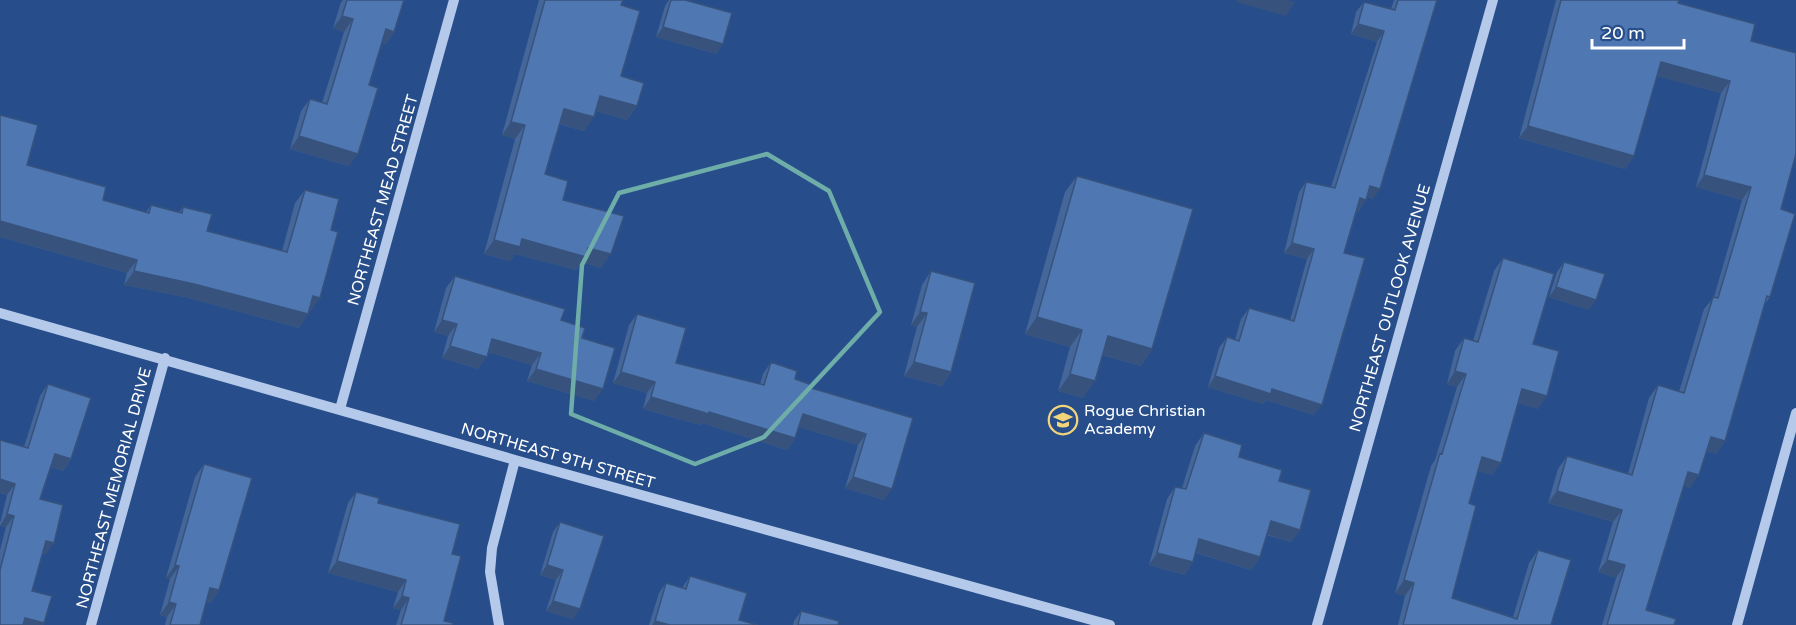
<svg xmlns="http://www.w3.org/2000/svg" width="1796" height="625" font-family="'Varela Round',sans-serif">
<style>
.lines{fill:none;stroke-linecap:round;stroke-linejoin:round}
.minor{stroke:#b5caea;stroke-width:10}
.wall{fill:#469}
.shaded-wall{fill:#37537d}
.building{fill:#4f77b2;stroke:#37537d;stroke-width:1.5}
.marked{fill:none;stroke:#6fada8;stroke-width:4.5;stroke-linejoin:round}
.labels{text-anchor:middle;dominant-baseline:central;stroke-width:4.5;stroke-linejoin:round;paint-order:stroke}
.street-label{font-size:16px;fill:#fff;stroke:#274e8b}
.poi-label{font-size:16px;fill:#fff;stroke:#274e8b;text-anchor:start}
</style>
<rect width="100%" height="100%" fill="#274e8b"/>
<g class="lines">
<path class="minor" d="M0,313L515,460L1110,625
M340,409L454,0
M91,625L165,358
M499,625L490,572L492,548L515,460
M1317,625L1493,0
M1737,625L1796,413"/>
</g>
<path class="wall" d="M343,0H404L394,32L386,44L382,43L369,85L349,166L290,149L301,111L310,99L322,103L344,32L333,28L341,2Z
M539,0H623L621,5V76L637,106L627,120L596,111L584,131L559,124L545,174L563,200L601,268L582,262L576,270L515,254L510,261L484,254L515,139L502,135Z
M669,0H685L723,44L716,54L656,37L665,6Z
M1394,0H1437L1373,199L1367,197L1359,211L1357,210L1344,253L1314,415L1266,400L1263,404L1208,387L1219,348L1227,337L1235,340L1241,319L1249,308L1290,320L1307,259L1284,253L1299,192L1306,182L1331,187L1377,42L1351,34L1356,12L1364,2L1391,9Z
M1556,0H1679L1678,3L1751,41L1781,209L1770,297L1765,304L1725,441L1716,454L1706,451L1690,488L1684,486L1646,610L1674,625H1602L1616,578L1598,572L1613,522L1548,503L1558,469L1567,456L1628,474L1649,398L1658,385L1679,392L1704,309L1714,297L1742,200L1696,187L1721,93L1657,76L1634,156L1625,169L1519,138Z
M0,115L27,165L103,200L146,212L151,205L179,212L183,207L207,231L282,251L295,203L305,190L331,230L311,311H309L299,328L185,297L124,285L127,273L0,237Z
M1077,176L1152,349L1141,366L1102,355L1083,398L1058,391L1070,347L1025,334L1065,192Z
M1503,258L1533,344L1538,409L1518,403L1492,475L1478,471L1469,503L1452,598L1513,617L1529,563L1538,550L1551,625H1398L1405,596L1395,593L1431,466L1435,460L1457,387L1447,384L1455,351L1464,338L1473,341L1494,271Z
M1564,262L1589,310L1549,297L1557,272Z
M931,271L951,372L942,386L904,376L917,327L911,325L922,285Z
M455,276L561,320L582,338L594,401L527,381L532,365L488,352L478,369L442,358L448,336L434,332L446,288Z
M637,314L676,363L760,384L763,374L771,362L795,379L811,388L913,418L884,500L845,488L858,445L799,427L795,438L787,450L702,423L700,425L643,409L647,393L613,383L629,325Z
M48,384L71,459L63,471L51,467L40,499L46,554H42L32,591L44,623L43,625H0V550L6,527L0,526V523L7,495L0,493V440L24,447L40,396Z
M1204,433L1239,457L1279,481L1291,542L1266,535L1260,557L1251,570L1196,553L1185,575L1149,565L1167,499L1175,487L1182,488L1195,446Z
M204,464L219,590L211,603L206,602L200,625H165L167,617L160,615L170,579L166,578L195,477Z
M356,492L378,503L452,554L444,621L452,625H396L401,610L393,608L398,592L328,573L348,503Z
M560,522L573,619L546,611L556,580L540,575L553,532Z
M690,576L739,620L758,625H649L659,593L666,583L682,588Z
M801,611L838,625H793L794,621Z"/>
<path class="shaded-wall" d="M1238,0H1288L1295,2L1286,16L1236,2Z
M342,16L353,19L344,32L333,28Z
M1358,24L1384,31L1377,42L1351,34Z
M663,27L723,44L716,54L656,37Z
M386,29L394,32L386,44L377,42Z
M1661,62L1730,81L1721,93L1652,75Z
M600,96L637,106L627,120L590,110Z
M564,109L594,117L584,131L554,122Z
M511,122L525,125L515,139L502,135Z
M1528,126L1634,156L1625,169L1519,138Z
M299,136L358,154L349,166L290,149Z
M1704,175L1751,187L1742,200L1696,187Z
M1370,186L1380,189L1373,199L1363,196Z
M1360,198L1366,200L1359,211L1353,209Z
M0,221L137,260L127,273L0,237Z
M522,239L588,248L611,254L601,268L582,262L576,270L515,254L510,261L484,254L494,240Z
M1292,243L1314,249L1307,259L1284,253Z
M134,271L194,284L308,314L299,328L185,297L124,285Z
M1556,287L1596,300L1589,310L1549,297Z
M313,296L320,298L311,311L304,309Z
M920,312L927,313L917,327L911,325Z
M1037,317L1082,330L1070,347L1025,334Z
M442,320L457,324L448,336L434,332Z
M1108,336L1152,349L1141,366L1096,353Z
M492,339L541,353L532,365L484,351Z
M450,346L487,357L478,369L442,358Z
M914,362L951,372L942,386L904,376Z
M536,369L603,389L594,401L527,381Z
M1455,371L1466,374L1457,387L1447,384Z
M621,372L655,382L647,393L613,383Z
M1070,374L1095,381L1083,398L1058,391Z
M1215,376L1272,389L1322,405L1314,415L1266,400L1263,404L1208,387Z
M1522,389L1547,396L1538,409L1513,402Z
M651,397L709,412L795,438L787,450L702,423L700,425L643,409Z
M803,414L866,434L858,445L795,426Z
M1711,437L1725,441L1716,454L1702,450Z
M55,454L71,459L63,471L46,465Z
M1482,457L1501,463L1492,475L1473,470Z
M1688,472L1699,475L1690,488L1679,485Z
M853,477L892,489L884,500L845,488Z
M0,479L15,484L7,495L0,493Z
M1557,491L1622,510L1613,522L1548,503Z
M7,514L14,516L6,527L0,526Z
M1271,521L1300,530L1291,542L1262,533Z
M1199,539L1260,557L1251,570L1191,551Z
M46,541L54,543L46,554L38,552Z
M1157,553L1193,562L1185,575L1149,565Z
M1607,560L1625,565L1616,578L1598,572Z
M337,561L406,580L398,592L328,573Z
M175,565L179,566L170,579L166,578Z
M547,565L563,570L556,580L540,575Z
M1404,580L1414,583L1405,596L1395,593Z
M210,588L219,590L211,603L201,601Z
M402,596L409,598L401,610L393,608Z
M553,601L580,609L573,619L546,611Z
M169,602L176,604L167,617L160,615Z
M25,618L44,623L43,625H20Z
M655,621L670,625H652Z"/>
<path class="building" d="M347,0H404L394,32L386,29L369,85L378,88L358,154L299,136L310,99L327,104L353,19L342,16Z
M545,0H623L621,5L640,11L621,76L644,83L637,106L600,96L594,117L564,109L545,174L568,181L563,200L624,216L611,254L588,248L586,257L522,239L520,247L494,240L525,125L511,122Z
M671,0H685L732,13L723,44L663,27Z
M1398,0H1437L1380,189L1370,186L1366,200L1360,198L1344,253L1365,258L1322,405L1272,389L1271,394L1215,376L1227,337L1239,341L1249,308L1294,321L1314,249L1292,243L1306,182L1335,188L1384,31L1358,24L1364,2L1395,10Z
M1561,0H1679L1678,3L1755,24L1751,41L1796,53V154L1781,209L1795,214L1770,297L1767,296L1725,441L1711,437L1699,475L1688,472L1646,610L1676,619L1674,625H1607L1625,565L1607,560L1622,510L1557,491L1567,456L1632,475L1658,385L1684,393L1713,297L1718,298L1751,187L1704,175L1730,81L1661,62L1634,156L1528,126Z
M0,115L38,125L27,165L106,187L103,200L149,213L151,205L182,213L183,207L212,214L207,231L287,252L305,190L339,199L331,230L338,232L320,298L313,296L308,314L194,284L134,271L137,260L0,221Z
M1077,176L1193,209L1152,349L1108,336L1095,381L1070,374L1082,330L1037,317Z
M1503,258L1554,274L1533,344L1559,351L1547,396L1522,389L1501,463L1482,457L1469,503L1476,506L1452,598L1517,619L1538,550L1571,560L1551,625H1403L1414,583L1404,580L1440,453L1442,454L1466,374L1455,371L1464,338L1478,342Z
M1564,262L1605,274L1596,300L1556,287Z
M931,271L975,283L951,372L914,362L927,313L920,312Z
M455,276L565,309L561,320L585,328L582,338L615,348L603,389L536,369L541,353L492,339L487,357L450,346L457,324L442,320Z
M637,314L686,328L676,363L764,385L771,362L797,371L795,379L812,385L811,388L913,418L892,489L853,477L866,434L803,414L795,438L709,412V414L651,397L655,382L621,372Z
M48,384L91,398L71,459L55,454L40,499L63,505L54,543L46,541L32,591L52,596L44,623L25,618L23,625H0V570L14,516L7,514L15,484L0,479V440L28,448Z
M1204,433L1242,445L1239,457L1282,470L1279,481L1311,490L1300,530L1271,521L1260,557L1199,539L1193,562L1157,553L1175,487L1186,489Z
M204,464L252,478L219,590L210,588L200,625H170L176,604L169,602L179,566L175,565Z
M356,492L379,498L378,503L460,524L452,554L461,556L444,621L453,623L452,625H401L409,598L402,596L406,580L337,561Z
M560,522L604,536L580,609L553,601L563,570L547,565Z
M690,576L747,593L739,620L758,625H670L655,621L666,583L686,589Z
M801,611L839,621L838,625H798Z"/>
<path class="marked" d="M767,154L829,191L880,312L764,437L695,464L571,414L582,265L619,193Z"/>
<defs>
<g id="school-ring" transform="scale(1.5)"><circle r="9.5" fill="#274e8b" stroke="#f2d57a" stroke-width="1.5"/><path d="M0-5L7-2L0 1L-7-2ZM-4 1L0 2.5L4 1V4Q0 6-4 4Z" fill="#f2d57a"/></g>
</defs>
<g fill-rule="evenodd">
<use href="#school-ring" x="1063" y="420"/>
</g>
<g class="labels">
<g class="street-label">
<text transform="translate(383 200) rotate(-74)">NORTHEAST MEAD STREET</text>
<text transform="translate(1390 308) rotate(-74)">NORTHEAST OUTLOOK AVENUE</text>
<text transform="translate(558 456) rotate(16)">NORTHEAST 9TH STREET</text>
<text transform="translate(114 488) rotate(-75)">NORTHEAST MEMORIAL DRIVE</text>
</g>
<g class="poi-label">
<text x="1084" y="411">Rogue Christian<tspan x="1084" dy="18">Academy</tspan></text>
</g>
</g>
<path d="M1592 39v9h92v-9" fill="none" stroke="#ffffff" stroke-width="3"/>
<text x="1601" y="39" font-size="18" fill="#ffffff" stroke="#274e8b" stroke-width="4.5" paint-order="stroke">20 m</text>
</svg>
